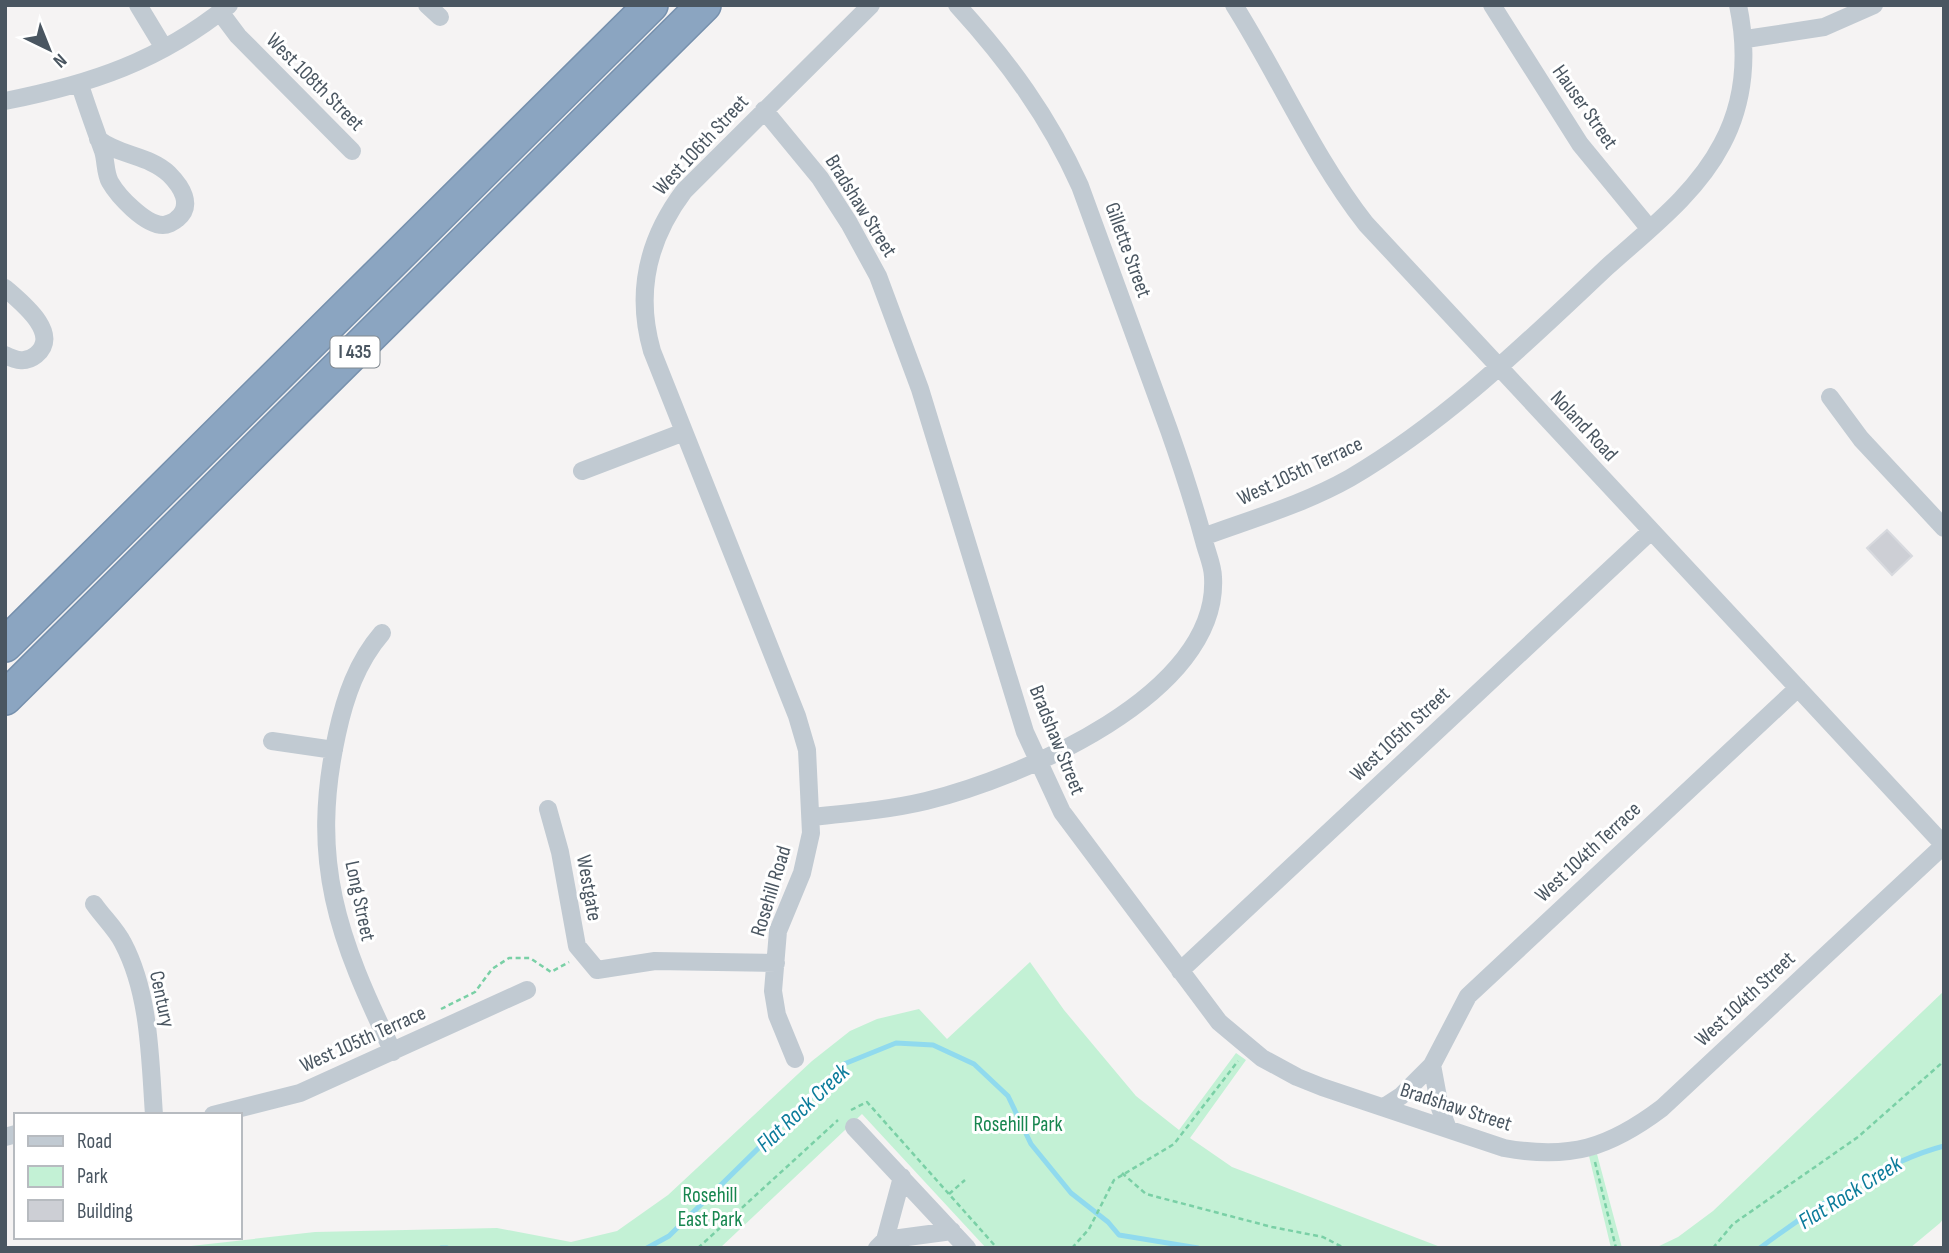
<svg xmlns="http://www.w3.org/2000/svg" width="1949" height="1253" font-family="'Sofia Sans Condensed',sans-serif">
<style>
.green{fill:#c3f1d5}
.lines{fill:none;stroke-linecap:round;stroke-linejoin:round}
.stream{stroke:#90daee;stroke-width:5}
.building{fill:#cdcfd5;stroke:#d7d9de;stroke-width:2}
.motorway-casing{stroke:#7690ad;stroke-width:36}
.path{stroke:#7ad0a6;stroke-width:2.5;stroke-dasharray:5 3.5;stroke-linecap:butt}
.minor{stroke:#c1cad2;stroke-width:18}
.motorway{stroke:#8ba5c1;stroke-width:33}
.labels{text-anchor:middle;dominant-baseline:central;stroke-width:6;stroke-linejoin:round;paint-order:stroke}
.shield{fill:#fff;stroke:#808990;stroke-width:2}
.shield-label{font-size:19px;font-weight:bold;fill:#4a5661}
.street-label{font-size:21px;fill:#4a5661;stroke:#fff}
.park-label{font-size:21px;fill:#17864f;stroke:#fff}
.water-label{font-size:23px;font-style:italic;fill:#0c7c9b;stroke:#fff}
</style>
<rect width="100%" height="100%" fill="#f5f3f3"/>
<path class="green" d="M1030,962L1064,1010L1136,1096L1179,1130L1236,1053L1246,1060L1190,1138L1232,1167L1443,1248H986L862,1114L720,1248H173L315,1232L497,1228L571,1242L617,1231L668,1195L812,1061L850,1031L877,1019L919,1009L947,1039Z
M1944,991V1218L1940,1223L1910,1248H1655L1678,1237L1713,1211Z
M1597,1154L1622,1248H1611L1589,1156Z"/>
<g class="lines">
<path class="stream" d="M441,1248H447
M647,1248L669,1236L844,1064L896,1043L933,1045L974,1064L1008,1096L1031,1144L1071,1193L1108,1222L1119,1235L1198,1248
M1760,1248C1809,1211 1885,1161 1944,1146"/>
</g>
<path class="building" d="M1887,530L1912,556L1892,575L1867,548Z"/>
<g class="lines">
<g class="motorway-casing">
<path id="motorway" d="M5,645L651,5
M5,698L704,5"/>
</g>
<path class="path" d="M441,1009L475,992L492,969L509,958H530L551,972L569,962
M851,1110L867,1102L997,1248
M1595,1162L1616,1248
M1122,1173L1146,1194L1272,1227L1323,1237L1344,1248
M949,1194L965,1180
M698,1248L838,1120
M1072,1248L1089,1229L1114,1180L1174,1144L1238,1061
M1713,1248L1733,1224L1858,1137L1944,1061"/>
<path class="minor" d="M138,5L164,48
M427,5L440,17
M1234,5C1280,78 1313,156 1366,224L1944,845
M1492,5L1580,144L1649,228
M220,12L238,36L352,151
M1746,39L1824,27L1874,5
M80,85C87,107 95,129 103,151C106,160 105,173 110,182C118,196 145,225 163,225C167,225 174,222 177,219C194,205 181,186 169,174C149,155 119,156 98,139
M5,101C91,84 160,61 229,5
M764,110L820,178L849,223L878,276L920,389L1025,732L1062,812L1219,1022L1262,1058L1297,1077L1322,1087L1504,1148C1570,1160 1609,1148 1662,1108L1944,845
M5,288C21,302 62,334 36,355C26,363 17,361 5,355
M1830,397L1861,439L1944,528
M582,471L684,432
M1203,537C1252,519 1304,504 1350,478C1447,421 1526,343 1607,267C1648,230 1696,194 1722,144C1745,101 1748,52 1738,5
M382,633C357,662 345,697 337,734C309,862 338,938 393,1052
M272,741L334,750
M548,809L560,852L577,946L597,970L655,961L776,963
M811,817C850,813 888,810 926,801C1020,778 1220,695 1213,577C1213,566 1207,553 1204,541C1194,504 1182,467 1169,430C1139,349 1110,267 1080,186C1049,117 1008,61 957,5
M94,904C103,917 116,929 123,943C150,994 150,1059 154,1115
M1180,971L1651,531
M795,1059L777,1015L773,991L778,931L802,873L811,833L807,750L797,716L652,351C635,292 648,239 684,191L871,5
M1432,1065L1440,1108L1448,1129
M1384,1107L1401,1096L1432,1065L1468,996L1798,688
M213,1115L300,1093L527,990
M854,1127L967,1248
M5,1137L16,1134
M885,1240L952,1231
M877,1248L885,1240L902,1177"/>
<use href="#motorway" class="motorway"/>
</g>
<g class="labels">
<rect class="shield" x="330.5" y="336.5" width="49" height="31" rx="5"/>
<g class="shield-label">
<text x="355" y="352">I 435</text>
</g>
<g class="street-label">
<text transform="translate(315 82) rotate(45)">West 108th Street</text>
<text transform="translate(1585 107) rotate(55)">Hauser Street</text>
<text transform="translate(701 145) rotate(-47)">West 106th Street</text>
<text transform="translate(861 206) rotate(58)">Bradshaw Street</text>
<text transform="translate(1128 250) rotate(70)">Gillette Street</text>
<text transform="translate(1584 426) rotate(47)">Noland Road</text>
<text transform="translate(1300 471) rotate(-25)">West 105th Terrace</text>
<text transform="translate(1400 734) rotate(-43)">West 105th Street</text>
<text transform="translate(1057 740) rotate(68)">Bradshaw Street</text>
<text transform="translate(1588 852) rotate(-43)">West 104th Terrace</text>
<text transform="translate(589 888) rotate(80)">Westgate</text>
<text transform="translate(771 891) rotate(-73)">Rosehill Road</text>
<text transform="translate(360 901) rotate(78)">Long Street</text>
<text transform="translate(162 999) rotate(78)">Century</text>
<text transform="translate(1745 999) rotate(-43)">West 104th Street</text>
<text transform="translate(363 1039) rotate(-24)">West 105th Terrace</text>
<text transform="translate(1456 1107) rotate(18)">Bradshaw Street</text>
</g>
<g class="park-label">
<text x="1018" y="1124">Rosehill Park</text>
<text x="710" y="1195">Rosehill<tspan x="710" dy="24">East Park</tspan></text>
</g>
<g class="water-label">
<text transform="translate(803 1108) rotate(-43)">Flat Rock Creek</text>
<text transform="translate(1850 1193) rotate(-32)">Flat Rock Creek</text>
</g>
</g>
<rect width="1949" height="1253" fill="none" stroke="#4a5661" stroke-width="14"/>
<rect x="14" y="1113" width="228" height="126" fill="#ffffff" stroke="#b7bbc0" stroke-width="2"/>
<rect x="28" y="1136" width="35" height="10" fill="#c1cad2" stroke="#b7bbc0" stroke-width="2"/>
<text x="77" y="1148" font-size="21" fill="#4a5661">Road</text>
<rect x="28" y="1166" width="35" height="21" fill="#c3f1d5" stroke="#b7bbc0" stroke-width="2"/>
<text x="77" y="1183" font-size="21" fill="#4a5661">Park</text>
<rect x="28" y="1200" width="35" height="21" fill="#cdcfd5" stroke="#b7bbc0" stroke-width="2"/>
<text x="77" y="1218" font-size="21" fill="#4a5661">Building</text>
<g transform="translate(49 49) rotate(137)" stroke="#ffffff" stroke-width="5" paint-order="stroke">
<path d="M0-5L12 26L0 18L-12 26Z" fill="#4a5661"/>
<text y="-10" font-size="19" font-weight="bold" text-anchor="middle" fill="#4a5661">N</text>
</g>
</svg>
